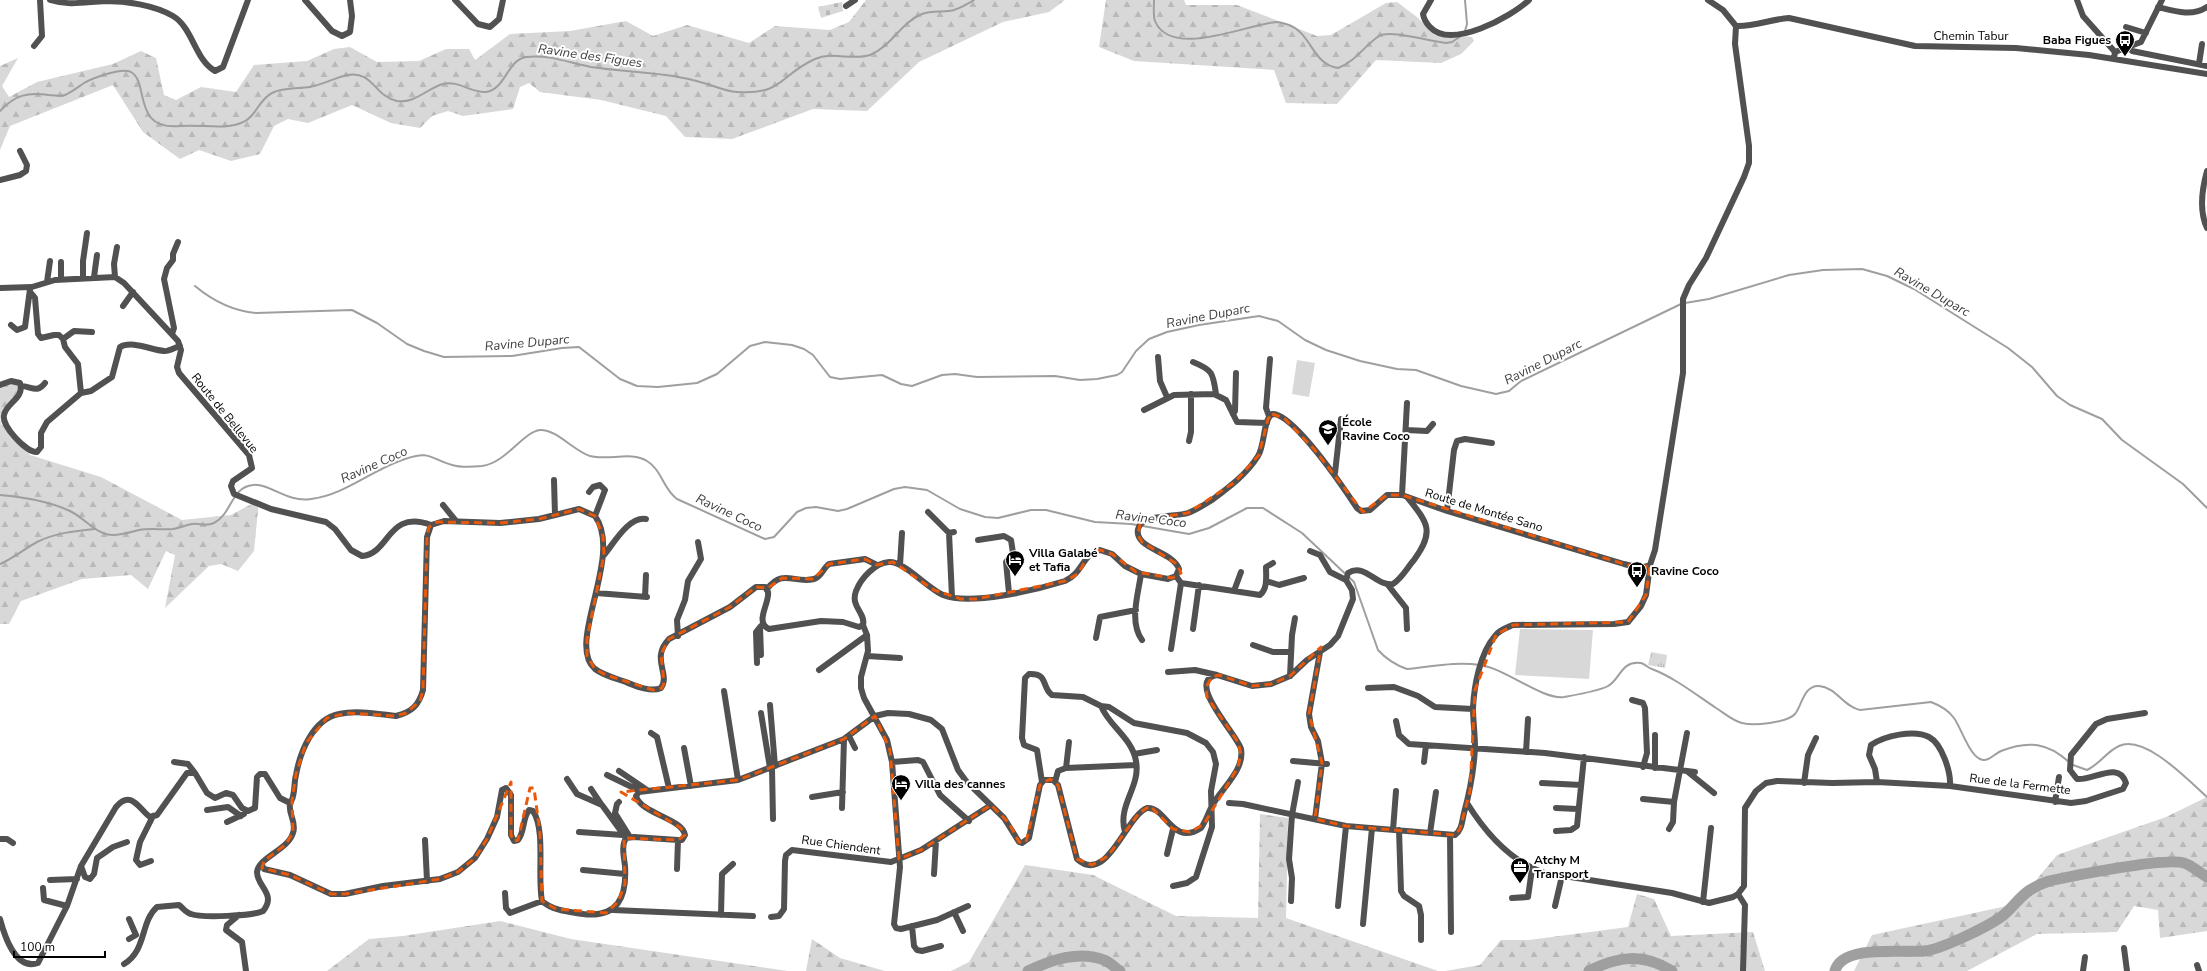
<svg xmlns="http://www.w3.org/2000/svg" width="2207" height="971" font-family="'Nunito Sans',sans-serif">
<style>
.grass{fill:url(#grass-tufts)}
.forest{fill:url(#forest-firs)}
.cemetery{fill:url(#cemetery-stones)}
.pitch{fill:#d8d8d8}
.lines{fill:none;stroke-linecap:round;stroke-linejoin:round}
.stream{stroke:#9f9f9f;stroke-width:2}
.river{stroke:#9f9f9f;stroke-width:11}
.minor{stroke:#515151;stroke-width:6}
.marked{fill:none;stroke:#e8590c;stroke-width:3;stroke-dasharray:8 5;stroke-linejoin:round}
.labels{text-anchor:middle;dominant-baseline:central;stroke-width:4;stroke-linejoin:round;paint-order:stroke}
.street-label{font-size:12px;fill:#000;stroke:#fff}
.poi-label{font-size:12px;font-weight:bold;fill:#000;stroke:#fff;text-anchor:start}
.water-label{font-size:13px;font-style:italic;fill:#404040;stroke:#fff}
</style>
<defs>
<pattern id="grass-tufts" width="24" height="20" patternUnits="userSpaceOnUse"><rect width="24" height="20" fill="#d8d8d8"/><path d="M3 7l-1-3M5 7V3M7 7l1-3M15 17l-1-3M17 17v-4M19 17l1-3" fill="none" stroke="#b8b8b8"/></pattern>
<pattern id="forest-firs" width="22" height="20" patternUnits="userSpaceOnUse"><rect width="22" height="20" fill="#d8d8d8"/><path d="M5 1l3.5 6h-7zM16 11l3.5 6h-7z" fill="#b8b8b8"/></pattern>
<pattern id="cemetery-stones" width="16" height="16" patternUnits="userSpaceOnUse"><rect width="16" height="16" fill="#d8d8d8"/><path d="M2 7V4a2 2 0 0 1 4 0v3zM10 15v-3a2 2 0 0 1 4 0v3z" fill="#b8b8b8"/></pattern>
</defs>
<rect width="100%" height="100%" fill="#fff"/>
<path class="grass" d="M1651,652L1667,655L1665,668L1648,665Z"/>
<path class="forest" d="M866,0H1065L1049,12L1003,22L919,62L867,111L813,109L732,139L685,137L666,116L601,100L540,92L529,83L520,87L513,109L463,116L448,111L432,116L420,128L391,123L352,105L308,123L288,119L274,126L260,154L231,161L199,150L180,159L143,132L113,85L10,126L0,150V66L18,58L2,86L9,97L37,82L113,64L141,51L156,58L164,95L176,100L201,87L236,92L254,65L307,61L334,49L350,47L377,62L419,61L446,49H469L475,60L510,34L570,31L626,21L653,36L687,25L749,43L775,26L830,30L849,22Z
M1106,0H1184L1186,5H1237L1317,36L1331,35L1386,3L1397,2L1417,17L1435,35L1472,37L1474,41L1461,54L1441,63L1376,60L1337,104L1286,103L1274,70L1134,61L1099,47Z
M15,382L19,386L18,392L3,410L0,417L1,424L30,455L101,477L182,520L231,515L259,500L254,551L238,571L221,564L209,566L165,608L175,555L166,551L148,589L131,575L82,579L21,601L9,624H0V388Z
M2207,797V931L2160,938L2158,910L2134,906L2117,932L2037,934L1967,971H1854L1872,935L2016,904L2057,855L2166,817Z
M1260,814L1288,818L1286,918L1438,971H951L969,962L1025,865L1093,875L1176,916L1258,918Z
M1637,894L1654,899L1671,936L1753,932L1765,971H1445L1480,965L1501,940H1529L1628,927Z
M500,921L571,939L788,971H327L369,939L403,936Z
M812,939L840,958L885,971H806Z"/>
<path class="cemetery" d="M842,2L843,11L821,18L818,7Z"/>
<path class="pitch" d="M1297,360L1315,363L1309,397L1292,394Z
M1520,629L1593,630L1589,679L1515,675Z"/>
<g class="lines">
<path class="stream" d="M1154,0C1154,6 1153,16 1155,21C1171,60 1250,23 1277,22C1281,22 1285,24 1289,25C1311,33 1313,65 1338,68C1355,62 1364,46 1379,36C1390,29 1431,42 1446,43L1452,42L1461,36
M1465,31L1467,24L1465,0
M0,111C15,95 27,92 49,95C55,95 60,97 65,95C72,92 78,87 84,83C93,78 122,67 131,72C150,83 131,131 181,126C200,124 224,130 241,123C256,118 258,100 272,93C284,87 297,89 310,87C322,85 334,78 347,75C373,70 374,96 397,101C414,104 428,88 443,84C458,80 471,93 486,92C506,89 507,60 526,57C548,54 570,63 591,67C618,71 646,72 673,76C682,78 691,79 700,82C713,85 724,91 737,92C784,95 779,75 815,59C833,51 852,61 870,55C891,47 901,22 922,14C931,11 940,12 949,11C958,10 967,4 974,0
M195,286C213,301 233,311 256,313L352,310L377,323L407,344L424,351L444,357L512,356L562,348L579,347L620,379L637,386L658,387L697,383L717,374L750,346L765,342L792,345L804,349L813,355L830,377L840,379L882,375L901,384L912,386L942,375L955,374L977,377L1055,376L1080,380L1097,379L1117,375L1122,372L1136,351L1149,339L1167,332L1199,325L1259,316L1278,321L1305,340L1326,350L1360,361L1397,369L1416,370L1461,386L1496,394L1509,391L1521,381L1681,304
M1685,303L1709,299L1789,275L1823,270L1862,269L1887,276L1914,289L2008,348L2032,367L2057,396L2070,405L2102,419L2122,440L2183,484L2207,508
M0,495C23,497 49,501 70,511C85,518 96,535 113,535C122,535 131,532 139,530C151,528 162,530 173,529C180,528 186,525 192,524C200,523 205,527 214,523C232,514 231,487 253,485C270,483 287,503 311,499C345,495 373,469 405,459C431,450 430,459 452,465C462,468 472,467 482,466C506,463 523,432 540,430C556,429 574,451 590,456C608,461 631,451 647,461C662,470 663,489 677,499L765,539L774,537L797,512L806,508L816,507L838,511L847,509L894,489L905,487L927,490L960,509L985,517L998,518L1031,510H1046L1095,522L1131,524L1189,534L1209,528L1247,508H1263L1302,533L1354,582L1378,650C1385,658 1397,666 1407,669C1430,667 1456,661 1480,665C1505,668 1542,700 1564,697C1575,695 1599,691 1608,686C1620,680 1621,660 1641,663C1645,664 1648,668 1652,669C1675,678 1695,694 1716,708C1724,713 1733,721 1742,723C1753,726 1787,723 1795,714C1802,705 1804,685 1819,686C1836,687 1844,707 1860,710L1931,702C1939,705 1949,711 1954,718C1961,728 1969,754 1980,759C1988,763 1994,754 2001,751C2029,740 2048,743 2069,762
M0,564C14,558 24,549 37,542C55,533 75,531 95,529
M2073,765L2087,770C2100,764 2106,752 2119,746C2145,734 2189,781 2207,797"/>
<path class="river" d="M1028,971C1051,960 1079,950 1104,960C1110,962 1115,968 1120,971
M1589,971C1618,956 1643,953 1672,971
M1835,971C1842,944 1902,953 1924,951C1940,950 1987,927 2001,917C2011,910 2019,897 2030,890C2035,887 2043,883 2049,881C2072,876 2165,857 2184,863C2191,865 2200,873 2207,877"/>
<path class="minor" d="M50,0C69,6 85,2 105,1C126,1 154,5 173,16C193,28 195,60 215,71L223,67L248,0
M305,0L332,31L342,36L350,32L352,16L350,0
M455,0L478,24L490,27L499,19L503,0
M1431,0L1423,14C1424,20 1426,23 1430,27C1451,50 1511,17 1529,0
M1708,0L1723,10L1736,26
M2077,0L2083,16L2115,52
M846,6L855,0
M2158,7C2174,11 2192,17 2207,7
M1736,26C1754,27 1771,19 1789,18L1915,46L2016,48L2089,55L2207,74
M2126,27L2146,33
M34,46L42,36L40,0
M2129,48L2132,51L2207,66
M2114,59L2115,52L2141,42L2162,0
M2199,64L2202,44
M2207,171C2202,189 2199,211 2207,228
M0,180L20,175L26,171L27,165L20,151
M94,277L97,255
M115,277L114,264L117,247
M83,278V261L87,233
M61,279V262
M47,282L50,261
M0,288L32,287L55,280L115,277L124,283L178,341L181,350L177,367L179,373L249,455L252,468L233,481L231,486L234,494L271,509L326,522L335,529L351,550L362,556C390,554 387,509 431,525
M30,292L35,298L38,334L41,338L54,335H59L63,339L65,347L78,364L81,393
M123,306L133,292
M11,325L17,330L25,327L30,289
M172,334L174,328L164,279L167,268L173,260V254L178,242
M63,339L74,331L92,332
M1158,357L1160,381L1167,397
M1193,362C1213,370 1213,373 1216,394
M0,385L11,381L20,383C25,398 6,403 4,415C1,426 27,453 37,452L41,447V433L47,422L81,393L91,391L112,377L120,347C132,340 151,350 164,351C168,352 176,347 180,346
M21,386C31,386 37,394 45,383
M1144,410L1174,395L1214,394L1226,400L1237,422L1267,423
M1233,414L1235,411L1236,373
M1269,416L1266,408L1270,359
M1406,430L1427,431L1433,424
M1189,441L1191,432V394
M1335,473L1341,419
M554,480L555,515
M589,492L593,487L600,485L605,490L595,516
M1402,495L1407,403
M443,505L456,521
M1447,511L1454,450L1457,441L1465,439L1492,443
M928,512L949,533
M978,540L1004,536L1011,540L1013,553L1006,562L1009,593
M1310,551L1320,555L1330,572L1346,580
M604,555C614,543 629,516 646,519
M900,565L902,533
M1141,574C1138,595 1129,622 1142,640
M1176,576L1181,583L1260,595C1268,588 1266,576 1266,567L1273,563
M1266,581L1279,585L1304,578
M1388,585L1406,608L1407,629
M767,589C783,568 794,584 814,579C822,577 823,568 829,564L865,559L877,565
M1234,591L1241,572
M596,593L647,597
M645,597L646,575
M952,597L949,533L954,532
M863,625C866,613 850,607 856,591C861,578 875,563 889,562C904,561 927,588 943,595C970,606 1036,590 1065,581C1083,573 1083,553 1100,550L1112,554L1125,566L1141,574L1168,579L1176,576L1179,569C1173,551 1134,549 1138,529C1141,514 1175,517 1188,513C1196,510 1204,505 1212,500C1228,488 1247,474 1258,456C1265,445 1263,420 1272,414C1293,412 1345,490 1357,508L1361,511L1370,510L1387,495H1402L1447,511L1624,564L1640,568L1650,565
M863,625L867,635L868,651L861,677V688L864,698L887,740L892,762L900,867L894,924L896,928L901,929L937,920L968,906
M1193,629L1199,585
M678,636L677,620L685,600L688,581L701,559L698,542
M1096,638L1100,617L1136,610
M1253,645L1273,652H1291
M1171,649L1181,583
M761,655L760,627L762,625
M867,656L900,658
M757,663L756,632L760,627
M819,670L867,635
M1168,672L1195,670L1217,675
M1290,676L1292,635L1295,618
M1368,688L1394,687L1418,696L1435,707L1473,709
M724,691L738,780
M1632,700L1643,703L1645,708L1647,753L1643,767
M770,705L775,766
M1101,706C1109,726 1132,738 1136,761C1141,787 1117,805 1125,832
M761,713L770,768
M1396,721L1399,735L1409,744L1545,753L1695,772
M651,733L657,737L669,788
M1655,735V768
M849,736L855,748
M684,748L691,786
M1526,752L1528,719
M1134,754L1157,750
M1293,761L1327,764
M174,762L188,764L195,773
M892,762L918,760L923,762L940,795L969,821
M1424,762L1426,745
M772,768L773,819
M1066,768L1136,765
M619,771L647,790
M1688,772L1714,793
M607,775L640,791
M567,779L577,794L602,805L626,838
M1042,782L1037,750L1024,745L1022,738L1025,678L1029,674C1049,673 1041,687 1052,695L1083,697L1101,706L1109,707L1134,723L1187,733L1206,743L1213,752L1216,764L1211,791L1212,827L1196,877L1187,883L1173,886
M1055,782L1058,771L1066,768L1069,742
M1877,782L1875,769L1869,755L1871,745C1884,736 1914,729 1929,737C1942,744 1951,772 1950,786
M1542,783L1581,785
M1804,783L1808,755L1816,738
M591,789L601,804
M812,797L843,792
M1643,799L1674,802
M619,802L617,804L615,813L630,837
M2055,802L2059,777
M1229,803L1243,804L1346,826L1455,835C1462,830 1462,821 1464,813C1470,791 1474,770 1475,747C1475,734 1473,721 1473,708C1474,686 1480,653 1495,636C1499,630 1506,628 1513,625L1614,624L1628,622L1641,606L1646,595L1650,565L1655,550L1683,373V299L1689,285L1706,258L1744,177L1749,163V146L1735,44L1736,26
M1467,803C1485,832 1511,862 1545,873L1672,893L1709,903L1733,897L1738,894L1744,886L1745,808L1756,791L1766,783L1777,781L1832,783L1877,782L1950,786L2071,803L2086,801L2123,789L2126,783C2119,760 2093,781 2077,779L2070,770L2071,755L2096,724L2107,719L2145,713
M842,808L844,739
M1556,808L1578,809
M207,810L228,807L241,816
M1315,819L1322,763L1318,741L1311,727L1309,714L1320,652
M227,822L244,814
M1669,829L1673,822L1674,802L1687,733
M1393,830L1396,791
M1399,830L1401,891L1404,896L1419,906L1421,915V940
M1556,831L1571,830L1577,826L1584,757
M579,832L623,835
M1430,833L1436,792
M1450,835L1451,932
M0,839H7L13,843
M425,840L427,881
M1167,854L1173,829
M151,861L140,865L136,860L140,842L153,816
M262,865L264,869L290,875L331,894H345L383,886L440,879L458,872L475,858L487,839L497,817L502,790L506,788L511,795V835L514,841L518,840C525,832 522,819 529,810L533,811C546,830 537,876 542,901C553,911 570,912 583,914C618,918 627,897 625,866C624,857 621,846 626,838L634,837L678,840H682L685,835C682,818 641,814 636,796L639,792L738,780L844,739L875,716L888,713L909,714L931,720L942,729L958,770L966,781L1004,818L1019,842L1022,843L1029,838L1040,785L1044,780H1053L1058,785L1077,859C1107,886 1125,817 1147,808C1166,806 1172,847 1201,828C1206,821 1208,813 1212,806C1221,789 1245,770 1241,749C1238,735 1184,681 1217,675L1252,686L1271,684L1290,676L1307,660L1330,645L1338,636L1353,599L1352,590L1346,580L1348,573C1365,562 1376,587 1393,584C1402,578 1407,568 1414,560C1435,531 1428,523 1407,497
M81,866L85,877L90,879L94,874L97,858L113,847L127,842
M677,869L678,840
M583,870L625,874
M934,874L936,841
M50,880L77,879
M43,888L44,900L67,906
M505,893L506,908L510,913L542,901
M1738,894L1745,905L1743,971
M1512,898L1528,897L1532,869
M1291,901L1292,878L1289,859L1292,815L1298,782
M1703,902L1711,828
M1338,906L1346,826
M1555,906L1562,876
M613,910L753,916
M954,912L963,931
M239,915L227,925L226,930L242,942L246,971
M721,915L722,874L733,864
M771,917L779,916L784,909L785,861L786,855L792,850L891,862L921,850L991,805
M0,919C4,934 15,971 38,963L67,906L81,866L116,807C131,789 139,809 150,817L157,815L187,773H195L207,793L215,798L226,793L233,795L242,808L248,811L255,808L257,777L260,774H265L280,798L290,803
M129,919L136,935L129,939
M1363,924L1372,828
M912,926L914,946L917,950L922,951L941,946
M2124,948L2127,971
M124,964C147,950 140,922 157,907L179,905C183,908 186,913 191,914C202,918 253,916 263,911C277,894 257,887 257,872C259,857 288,850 293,833C297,822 288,814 290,804C290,802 293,799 293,796C295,789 294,782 296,775C300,752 313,719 339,714C357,710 378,714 396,716C412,712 419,705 423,690L427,537L431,525L444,521L500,523L539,519L579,509L595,516C624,556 565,644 595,669C603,675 614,678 623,681C634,685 650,693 661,688C671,674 650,659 669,639L730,607L756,587H765L768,592C770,603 754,622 769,629L821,621L843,622L859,627L863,625
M2197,965L2199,971
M2083,971L2085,957"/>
</g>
<path class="marked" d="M1272,414L1284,418L1314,449L1363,512L1387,495H1402L1624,564L1640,568L1650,565L1646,595L1628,622L1513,625L1496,635L1475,690L1470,791L1460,829L1455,835L1346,826L1315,819L1322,763L1309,714L1321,647L1290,676L1271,684L1252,686L1219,675L1212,677L1206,687L1207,697L1238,742L1241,754L1238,767L1204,824L1190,832L1173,829L1150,806L1139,813L1108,856L1092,865L1077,859L1058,785L1050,779L1040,785L1026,842H1019L1009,823L991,805L921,850L899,859L890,750L875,716L844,739L738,780L621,792L681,828L685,835L678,840L624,838L625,884L618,902L606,913L556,909L542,901L540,833L534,788H530L518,840L514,841L511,835V782L487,839L475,858L458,872L440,879L345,894H331L290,875L262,868L264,861L285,845L293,833L292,801L296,774L306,743L327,718L347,713L396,716L406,713L420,701L423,690L427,537L429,527L437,522L500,523L539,519L579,509L595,516L603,536L604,555L587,639V656L595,669L606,675L653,690L662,688L664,683L661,654L669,639L730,607L756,587L768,588L782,578L813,579L829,564L865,559L877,565L893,562L934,590L961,599H976L1065,581L1078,574L1088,556L1100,550L1112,554L1136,572L1172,578L1181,573L1177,564L1142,542L1138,535L1140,524L1148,519L1188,513L1235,482L1259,455L1268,419Z"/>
<defs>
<g id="bus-pin" transform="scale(1)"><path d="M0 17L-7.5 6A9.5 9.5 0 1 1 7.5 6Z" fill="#000" stroke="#fff"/><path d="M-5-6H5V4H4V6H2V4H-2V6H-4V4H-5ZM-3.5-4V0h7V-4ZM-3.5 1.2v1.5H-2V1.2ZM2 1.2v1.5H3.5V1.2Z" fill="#fff"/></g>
<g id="school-pin" transform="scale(1)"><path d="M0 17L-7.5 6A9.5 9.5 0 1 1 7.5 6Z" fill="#000" stroke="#fff"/><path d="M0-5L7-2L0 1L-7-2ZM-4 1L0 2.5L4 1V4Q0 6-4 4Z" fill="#fff"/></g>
<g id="hotel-pin" transform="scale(1)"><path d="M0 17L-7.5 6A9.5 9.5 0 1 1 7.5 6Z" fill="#000" stroke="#fff"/><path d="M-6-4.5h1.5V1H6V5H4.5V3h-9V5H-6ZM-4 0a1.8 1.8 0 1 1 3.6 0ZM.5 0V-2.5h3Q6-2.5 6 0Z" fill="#fff"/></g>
<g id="office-pin" transform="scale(1)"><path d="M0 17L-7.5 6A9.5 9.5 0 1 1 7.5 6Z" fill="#000" stroke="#fff"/><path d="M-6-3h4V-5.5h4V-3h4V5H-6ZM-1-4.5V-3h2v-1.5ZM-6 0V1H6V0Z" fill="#fff"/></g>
</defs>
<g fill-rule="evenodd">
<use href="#bus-pin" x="2125" y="40"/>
<use href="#school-pin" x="1328" y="429"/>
<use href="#hotel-pin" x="1015" y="560"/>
<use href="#bus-pin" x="1637" y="571"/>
<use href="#hotel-pin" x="901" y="784"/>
<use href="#office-pin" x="1520" y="867"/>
</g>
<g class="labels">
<g class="street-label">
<text x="1971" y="36">Chemin Tabur</text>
<text transform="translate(225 413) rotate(51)">Route de Bellevue</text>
<text transform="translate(1484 510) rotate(17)">Route de Montée Sano</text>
<text transform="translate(2020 784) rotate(7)">Rue de la Fermette</text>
<text transform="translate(841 845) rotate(8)">Rue Chiendent</text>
</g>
<g class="poi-label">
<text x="2111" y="40" text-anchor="end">Baba Figues</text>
<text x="1342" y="422">École<tspan x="1342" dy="14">Ravine Coco</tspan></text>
<text x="1029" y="553">Villa Galabé<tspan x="1029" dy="14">et Tafia</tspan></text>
<text x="1651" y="571">Ravine Coco</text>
<text x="915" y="784">Villa des cannes</text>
<text x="1534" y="860">Atchy M<tspan x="1534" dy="14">Transport</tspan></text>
</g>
<g class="water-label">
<text transform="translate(590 56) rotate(8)">Ravine des Figues</text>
<text transform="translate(1932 292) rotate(30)">Ravine Duparc</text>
<text transform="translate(1208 316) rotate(-11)">Ravine Duparc</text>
<text transform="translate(527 343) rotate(-5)">Ravine Duparc</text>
<text transform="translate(1543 362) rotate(-27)">Ravine Duparc</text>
<text transform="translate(374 465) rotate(-24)">Ravine Coco</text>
<text transform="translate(729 513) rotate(25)">Ravine Coco</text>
<text transform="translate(1151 519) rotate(7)">Ravine Coco</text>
</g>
</g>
<path d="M14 951v6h91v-6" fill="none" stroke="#000000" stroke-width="2"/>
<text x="20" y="951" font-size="12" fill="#000000" stroke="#ffffff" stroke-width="3" paint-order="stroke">100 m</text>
</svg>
